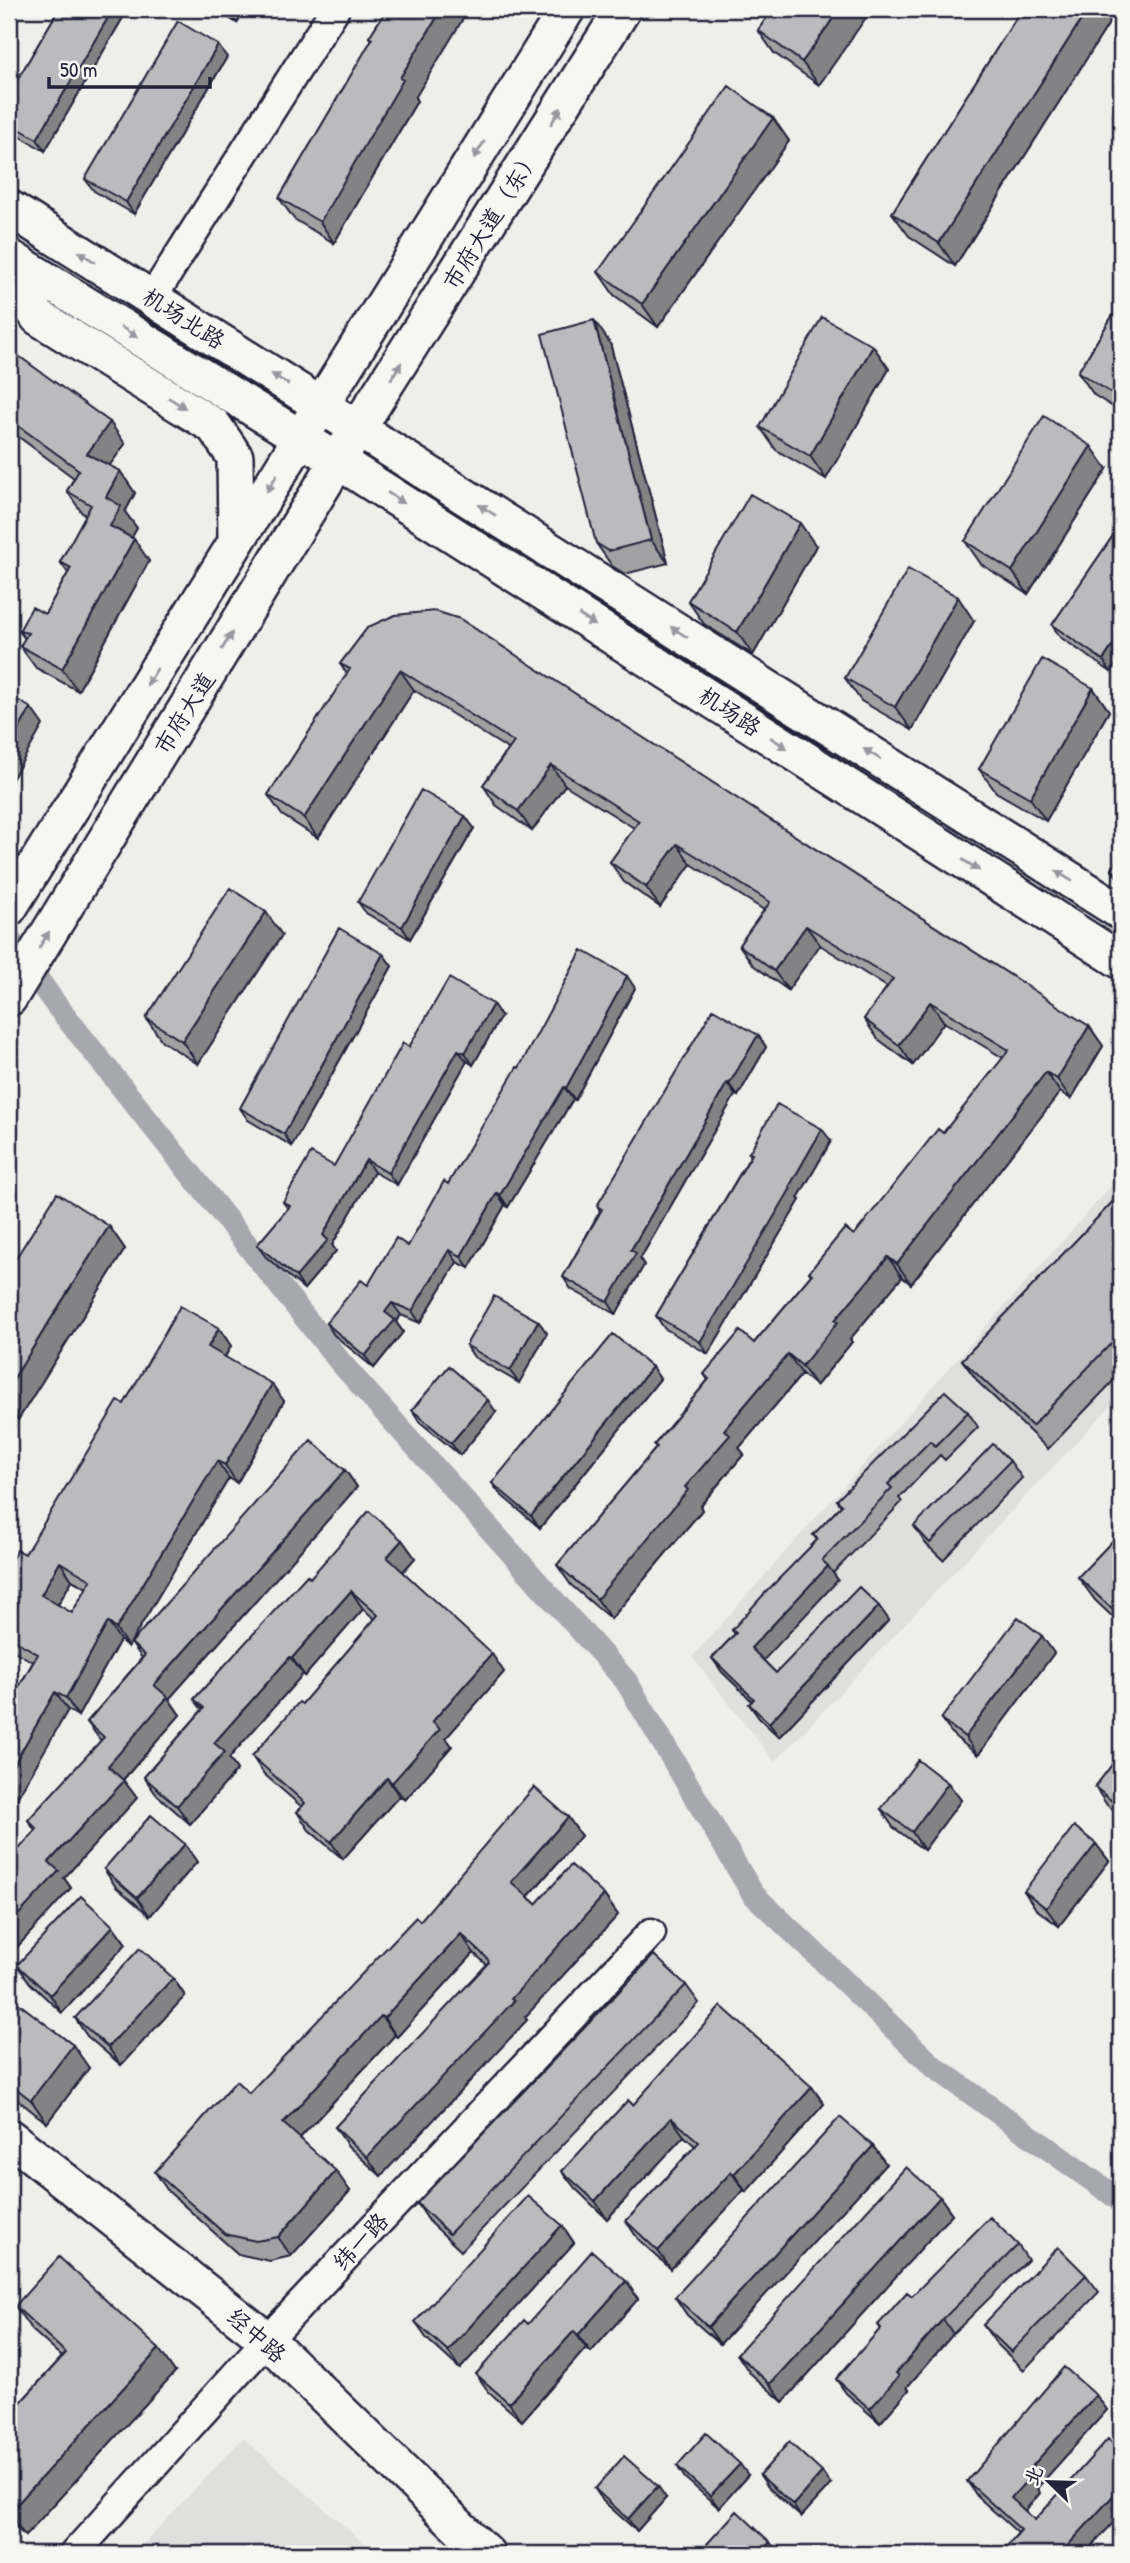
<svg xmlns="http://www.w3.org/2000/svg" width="1130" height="2563" font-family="'Patrick Hand','LXGW WenKai TC',sans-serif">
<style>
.built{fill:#dfdfde}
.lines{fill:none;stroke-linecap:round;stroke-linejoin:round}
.canal{stroke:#a7a7af;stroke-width:23}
.minor-casing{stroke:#22223b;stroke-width:33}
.major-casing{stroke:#22223b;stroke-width:40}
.minor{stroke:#f6f6f2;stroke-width:28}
.major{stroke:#f6f6f2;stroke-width:35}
.wall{fill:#a1a1a4;stroke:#22223b;stroke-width:2;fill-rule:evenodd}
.shaded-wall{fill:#838386;stroke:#22223b;stroke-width:2}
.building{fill:#bbbbbf;stroke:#22223b;stroke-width:2;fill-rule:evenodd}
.oneway{fill:#9797a0}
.labels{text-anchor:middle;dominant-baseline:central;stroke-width:5;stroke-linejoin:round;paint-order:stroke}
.street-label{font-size:23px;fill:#22223b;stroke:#f6f6f2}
</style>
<rect width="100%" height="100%" fill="#eeeeeb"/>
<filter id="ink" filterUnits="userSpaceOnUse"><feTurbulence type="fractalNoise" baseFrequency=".0143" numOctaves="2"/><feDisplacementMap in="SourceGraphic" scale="14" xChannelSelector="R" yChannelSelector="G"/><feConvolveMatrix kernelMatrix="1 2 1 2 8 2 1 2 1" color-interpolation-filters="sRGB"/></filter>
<g filter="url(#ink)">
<path class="built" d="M1121,1175V1395L775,1762L692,1657Z
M243,2438L376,2554H134Z"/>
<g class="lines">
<path class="canal" d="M9,939L54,1002L341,1363L626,1681L753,1894L933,2066L1121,2201"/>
<g class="minor-casing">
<path id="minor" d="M152,298L335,9
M74,2554L267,2340L651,1933"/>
</g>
<g class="major-casing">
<path id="major" d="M9,208L1121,912
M9,257L338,461L1121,961
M9,273L38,317L214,426L235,457L236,538
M9,908L567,9
M9,998L358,428L623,9
M9,2137L267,2340L487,2554"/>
</g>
<use href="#minor" class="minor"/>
<use href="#major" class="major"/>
</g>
<path class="wall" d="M59,9H128L45,151L9,130V94Z
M214,9H245L237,23Z
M387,9L415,98L417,101L334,243L294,219L279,198L372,40L369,37Z
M773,9L819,85L774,53L758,30Z
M1022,9H1118L955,266L909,236L892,213Z
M227,57L134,214L94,191L85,179Z
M773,118L789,141L658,327L614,295L598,272Z
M1121,302V412L1094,395L1078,372Z
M610,343L668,563L625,574L612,566L596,543Z
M873,346L889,369L826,479L776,450L760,427Z
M9,349L125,444L109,466L120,471L135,493L125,512L137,528L131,538L149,561L78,691L36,668L20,646L25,639L19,631L45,614L68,573L60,562L86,515L82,513L67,491L74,478L16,435L9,444Z
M1107,469L1028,594L981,564L965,541Z
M1121,524L1111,672L1060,637L1052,625Z
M816,546L753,655L704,624L688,601Z
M974,621L912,730L861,701L845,678Z
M368,627L1089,1026L1103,1046L1071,1099L1060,1092L911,1284L902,1277L850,1339L852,1342L816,1386L802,1374L739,1448L744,1454L700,1506L702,1510L611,1619L571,1585L557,1565L656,1448L654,1445L708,1380L704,1374L754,1343L811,1275L809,1272L854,1235L943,1133L1003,1058L944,1022L913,1065L878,1039L864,1019L887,987L820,945L788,990L753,965L739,945L764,910L691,864L660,907L624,882L610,862L634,828L565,785L532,831L496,805L483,785L508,749L414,690L318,838L282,815L268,795L347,674L340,664Z
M1093,688L1109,711L1046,821L996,792L979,769Z
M465,816L474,828L410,939L366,913L358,902Z
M1121,853V883L1112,870Z
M282,935L198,1064L162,1041L146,1018Z
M383,954L392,966L292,1146L248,1120L240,1108Z
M635,988L575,1100L573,1099L508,1207L505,1205L469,1268L457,1262L420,1323L401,1315L396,1322L403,1332L374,1368L334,1335L326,1323L368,1285L408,1246L448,1184L519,1068Z
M501,1016L473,1065L467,1061L397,1185L374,1172L332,1245L336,1251L304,1289L266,1257L257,1245L288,1209L283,1202L334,1166L409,1047Z
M758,1035L766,1047L738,1096L735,1095L640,1259L644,1265L616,1314L571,1289L563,1277L600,1211L597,1206Z
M831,1141L798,1198L800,1200L708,1354L664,1328L656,1316L751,1155L749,1153Z
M1121,1193V1373L1048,1449L979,1383L962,1360Z
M109,1226L125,1249L18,1420L9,1415V1269Z
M538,1321L547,1333L519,1383L474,1357L466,1345Z
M219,1328L231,1346L225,1357L284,1401L237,1483L229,1478L128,1647L120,1640L78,1716L68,1710L13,1697L33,1662L9,1648V1564L25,1554L124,1404ZM72,1580L87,1588L72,1613L58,1605Z
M652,1367L660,1379L540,1528L500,1494L492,1483Z
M412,1410L496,1412L460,1455L420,1422Z
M968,1412L978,1427L945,1460L940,1455L899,1498L902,1502L833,1573L838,1580L763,1660L776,1673L889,1620L779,1737L759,1718L749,1704L752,1701L722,1672L712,1658L735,1634L732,1630L817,1540L813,1535L841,1506L837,1500Z
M1010,1461L1022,1478L943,1560L926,1544L914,1526Z
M345,1470L357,1487L169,1699L180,1715L123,1780L137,1798L64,1878L71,1888L9,1956V1860L35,1831L28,1820L101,1741L87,1722L142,1658L131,1643Z
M1121,1532V1625L1095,1600L1078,1577Z
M402,1540L415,1558L403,1572L504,1672L446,1738L452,1746L405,1800L399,1796L343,1859L309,1830L297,1812L302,1807L264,1774L252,1756L302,1704L375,1619L363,1609L305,1676L303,1674L229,1758L237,1770L190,1824L156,1794L144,1777L202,1710L194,1699L310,1578Z
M1054,1653L978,1755L954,1736L941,1719Z
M1121,1753V1816L1107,1805L1095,1787Z
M948,1783L961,1800L924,1850L893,1827L881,1809Z
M568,1817L581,1836L528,1897L536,1904L604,1895L618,1915L525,2017L527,2020L381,2176L348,2146L335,2127L487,1965L474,1953L397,2037L395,2035L300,2138L350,2191L291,2256L270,2261L238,2254L168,2191L155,2172L249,2093L420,1921Z
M1096,1844L1109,1861L1059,1926L1036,1909L1024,1891Z
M197,1862L150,1916L116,1887L104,1869Z
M113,1926L126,1944L62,2013L30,1983L17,1965Z
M173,1978L185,1996L121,2065L87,2036L75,2018Z
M686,1985L699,2003L461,2251L429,2221L417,2203Z
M9,1996L89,2068L47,2123L9,2093Z
M812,2087L824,2104L746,2192L744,2190L671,2269L638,2239L626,2221L695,2146L684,2136L607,2219L575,2188L562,2171L633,2105Z
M873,2146L886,2164L720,2344L687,2315L675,2297Z
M940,2197L952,2214L783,2402L749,2372L737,2354Z
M562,2225L574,2243L460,2369L427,2339L415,2322Z
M1018,2245L1028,2260L953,2334L907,2387L909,2390L880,2423L846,2393L836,2379L881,2329L878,2325L912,2296Z
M1086,2275L1099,2292L1024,2370L996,2343L983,2325Z
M626,2281L638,2299L591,2352L586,2348L522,2421L489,2392L476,2374L528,2324Z
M15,2306L175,2372L25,2536L9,2520V2415L62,2357L31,2329Z
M1096,2395L1107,2410L1037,2488L1040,2493L1025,2511L1035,2520L1085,2554H1005L1003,2551L1018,2533L977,2496L967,2481Z
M677,2466L748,2475L719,2508L685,2478Z
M760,2475L831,2484L801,2517L768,2487Z
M595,2489L666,2498L637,2531L603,2501Z"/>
<path class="shaded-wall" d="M113,9H128L45,151L37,139Z
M230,9H245L237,23L228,11Z
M442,9H469L415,98L417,101L334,243L320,222L400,78Z
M840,9H872L819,85L802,62Z
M1088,9H1118L955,266L939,243Z
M218,45L227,57L134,214L126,202Z
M773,118L789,141L658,327L642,304Z
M594,320L610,343L668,563L651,540Z
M873,346L889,369L826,479L810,456Z
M110,422L125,444L102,476L87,454Z
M9,425L16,435L9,444Z
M1091,446L1107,469L1028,594L1012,571Z
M120,471L135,493L125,512L137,528L126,548L110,526L106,497Z
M800,523L816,546L753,655L737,632Z
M134,539L149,561L78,691L62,669Z
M958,597L974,621L912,730L895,707Z
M1121,633V657L1111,672L1103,660Z
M400,670L414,690L318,838L304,818Z
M1093,688L1109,711L1046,821L1030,798Z
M31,708L43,725L9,785V746Z
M551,765L565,785L532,831L518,811Z
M465,816L474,828L410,939L402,927Z
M677,844L691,864L660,907L646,887Z
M266,912L282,935L198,1064L182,1041Z
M806,926L820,945L788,990L774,971Z
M383,954L392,966L292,1146L284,1134Z
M627,976L635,988L575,1100L566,1088Z
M930,1002L944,1022L913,1065L899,1045Z
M493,1004L501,1016L473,1065L465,1053Z
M1089,1026L1103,1046L1071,1099L1057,1079Z
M758,1035L766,1047L738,1096L729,1084Z
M458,1050L467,1061L397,1185L388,1173Z
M1046,1072L1060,1092L911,1284L897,1264Z
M727,1083L735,1095L640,1259L644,1265L616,1314L608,1302L631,1250Z
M564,1087L573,1099L508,1207L500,1195Z
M822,1129L831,1141L798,1198L800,1200L708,1354L700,1342Z
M366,1160L374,1172L332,1245L336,1251L304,1289L296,1277L323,1235Z
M497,1193L505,1205L469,1268L461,1256Z
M109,1226L125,1249L18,1420L9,1408V1386Z
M449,1250L457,1262L420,1323L412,1311Z
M888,1257L902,1277L850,1339L852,1342L816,1386L802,1366L835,1320Z
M392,1303L401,1315L396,1322L403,1332L374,1368L365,1356L385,1312Z
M538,1321L547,1333L519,1383L510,1371Z
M219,1328L231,1346L220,1365L208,1347Z
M788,1354L802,1374L739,1448L744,1454L700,1506L702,1510L611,1619L597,1599L685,1487L724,1430Z
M652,1367L660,1379L540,1528L531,1516Z
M272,1384L284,1401L237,1483L225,1465Z
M488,1400L496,1412L460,1455L451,1443Z
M217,1461L229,1478L128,1647L116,1629Z
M345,1470L357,1487L169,1699L180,1715L120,1783L108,1766L154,1685Z
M402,1540L415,1558L400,1575L387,1557Z
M60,1562L72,1580L53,1613L41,1595Z
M828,1566L838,1580L761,1663L751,1648Z
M351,1591L363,1609L305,1676L292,1658Z
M879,1606L889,1620L779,1737L769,1723Z
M108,1622L120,1640L78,1716L66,1698Z
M1042,1636L1054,1653L978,1755L965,1737Z
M492,1654L504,1672L446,1738L452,1746L405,1800L392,1783L432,1722Z
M290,1657L303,1674L229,1758L237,1770L190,1824L177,1806L214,1743Z
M55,1692L68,1710L9,1812V1773Z
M387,1778L399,1796L343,1859L331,1842Z
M124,1781L137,1798L64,1878L71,1888L9,1956V1925L49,1862Z
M948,1783L961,1800L924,1850L912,1832Z
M1121,1800V1810L1117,1805Z
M568,1817L581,1836L524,1901L511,1882Z
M185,1844L197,1862L150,1916L137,1898Z
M1096,1844L1109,1861L1059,1926L1046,1908Z
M604,1895L618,1915L525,2017L527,2020L381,2176L367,2157Z
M113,1926L126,1944L62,2013L50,1995Z
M461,1934L474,1953L397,2037L384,2018Z
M173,1978L185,1996L121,2065L108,2047Z
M381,2016L395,2035L296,2142L283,2123Z
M73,2045L89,2068L47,2123L31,2100Z
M812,2087L824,2104L746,2192L734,2174Z
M671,2118L684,2136L607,2219L595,2201Z
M873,2146L886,2164L720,2344L708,2327Z
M336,2171L350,2191L291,2256L278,2237Z
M731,2172L744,2190L671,2269L658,2251Z
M940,2197L952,2214L783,2402L770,2384Z
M562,2225L574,2243L460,2369L448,2351Z
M626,2281L638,2299L591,2352L578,2335Z
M943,2319L953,2334L907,2387L909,2390L880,2423L870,2409L896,2373Z
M574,2331L586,2348L522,2421L509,2403Z
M159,2349L175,2372L25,2536L9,2513Z
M1096,2395L1107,2410L1037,2488L1040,2493L1022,2514L1011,2498L1025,2474Z
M740,2464L748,2475L719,2508L710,2496Z
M822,2472L831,2484L801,2517L793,2505Z
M658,2486L666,2498L637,2531L628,2519Z
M1121,2487V2514L1085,2554H1060Z
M770,2542L778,2554H759Z"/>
<path class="building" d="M59,9H113L37,139L9,123V94Z
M387,9H442L400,78L403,80L320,222L279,198L372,39L369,37Z
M773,9H840L802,62L758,30Z
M1022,9H1088L939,243L892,213Z
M178,21L218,45L126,202L85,179Z
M729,86L773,118L642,304L598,272Z
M1121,302V399L1078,372Z
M822,317L873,346L810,456L760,427Z
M594,320L651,540L609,551L596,543L542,334Z
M9,349L110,422L87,454L120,471L106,497L121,506L110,526L134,539L62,669L20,646L28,633L19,631L32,607L45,614L71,568L60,562L91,505L67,491L79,470L9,419Z
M1044,416L1091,446L1012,571L965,541Z
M750,494L800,523L737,632L688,601Z
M1121,524V633L1103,660L1052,625Z
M908,569L958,597L895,707L845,678Z
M435,611L460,619L1089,1026L1057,1079L1046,1072L897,1264L888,1257L835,1320L838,1322L802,1366L788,1354L724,1430L730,1435L685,1487L688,1490L597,1599L557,1565L657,1447L654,1445L709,1379L704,1374L740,1331L754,1343L812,1274L809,1272L845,1228L854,1235L938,1129L943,1133L1009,1050L930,1002L899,1045L864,1019L893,979L806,926L774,971L739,945L770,902L677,844L646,887L610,862L639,821L551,765L518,811L483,785L514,742L400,670L304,818L268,795L350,669L340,664L368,627L395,615Z
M1042,659L1093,688L1030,798L979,769Z
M9,695L31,708L9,746Z
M421,790L465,816L402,927L358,902Z
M1121,853V875L1112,870Z
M230,888L266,912L182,1041L146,1018Z
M339,928L383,954L284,1134L240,1108Z
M582,950L627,976L566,1088L564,1087L500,1195L497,1193L461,1256L449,1250L412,1311L392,1303L385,1312L395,1320L365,1356L326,1323L361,1280L368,1285L396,1238L408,1246L444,1181L448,1184L517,1067L519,1068Z
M449,978L493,1004L465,1053L458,1050L388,1173L366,1160L323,1235L328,1240L296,1277L257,1245L290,1206L283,1202L311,1153L334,1166L403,1043L409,1047Z
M713,1009L758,1035L729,1084L727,1083L631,1250L636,1253L608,1302L563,1277L602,1209L597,1206Z
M777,1104L822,1129L789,1187L791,1188L700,1342L656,1316L752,1154L749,1153Z
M57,1193L109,1226L9,1386V1269Z
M1121,1193V1333L1032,1426L962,1360Z
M494,1296L538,1321L510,1371L466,1345Z
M180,1306L219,1328L208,1347L272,1384L225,1465L217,1461L116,1629L108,1622L66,1698L55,1692L9,1773V1695L13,1697L38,1654L9,1637V1564L17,1550L25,1554L118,1401L124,1404ZM60,1562L91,1580L72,1613L41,1595Z
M613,1334L652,1367L531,1516L492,1483Z
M449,1366L488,1400L451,1443L412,1410Z
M945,1391L968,1412L935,1446L930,1441L888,1484L892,1488L822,1560L828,1566L751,1648L776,1673L859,1587L879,1606L769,1723L749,1704L754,1699L712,1658L736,1633L732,1630L765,1593L818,1539L813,1535L842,1505L837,1500Z
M311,1440L345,1470L154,1685L168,1697L108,1766L124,1781L49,1862L59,1871L9,1925V1860L37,1829L28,1820L104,1737L87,1722L145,1655L131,1643Z
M993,1444L1010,1461L930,1543L914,1526Z
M369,1511L402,1540L387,1557L492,1654L432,1722L440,1729L392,1783L387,1778L331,1842L297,1812L305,1803L252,1756L299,1702L302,1704L378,1615L351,1591L292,1658L290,1657L214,1743L225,1752L177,1806L144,1777L204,1708L194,1699L307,1575L310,1578Z
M1121,1532V1600L1112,1609L1078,1577Z
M1018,1617L1042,1636L965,1737L941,1719Z
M1121,1753V1800L1117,1805L1095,1787Z
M918,1760L948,1783L912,1832L881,1809Z
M534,1787L568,1817L511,1882L536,1904L571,1865L604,1895L511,1999L514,2001L367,2157L335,2127L489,1962L487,1958L461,1934L384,2018L381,2016L283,2123L336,2171L278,2237L256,2241L225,2234L155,2172L236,2081L249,2093L416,1917L420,1921Z
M151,1815L185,1844L137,1898L104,1869Z
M1074,1826L1096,1844L1046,1908L1024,1891Z
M81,1896L113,1926L50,1995L17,1965Z
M140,1948L173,1978L108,2047L75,2018Z
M654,1955L686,1985L449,2234L417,2203Z
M9,1996L73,2045L31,2100L9,2083Z
M721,2006L812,2087L734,2174L731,2172L658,2251L626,2221L699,2142L671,2118L595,2201L562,2171L628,2100L633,2105Z
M840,2117L873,2146L708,2327L675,2297Z
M906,2167L940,2197L770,2384L737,2354Z
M528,2196L562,2225L448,2351L415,2322Z
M990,2217L1018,2245L943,2319L896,2373L899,2376L870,2409L836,2379L881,2328L878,2325L907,2292L912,2296Z
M1058,2247L1086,2275L1011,2352L983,2325Z
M592,2251L626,2281L578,2335L574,2331L509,2403L476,2374L524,2320L528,2324Z
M59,2257L159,2349L9,2513V2415L66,2353L15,2306Z
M1064,2367L1096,2395L1025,2474L1029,2478L1011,2498L1035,2520L1108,2439L1121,2451V2487L1060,2554H1007L1003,2551L1021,2530L967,2481Z
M706,2433L740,2464L710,2496L677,2466Z
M789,2442L822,2472L793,2505L760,2475Z
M624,2456L658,2486L628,2519L595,2489Z
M737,2511L770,2542L759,2554H718L707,2544Z"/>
<defs><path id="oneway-solid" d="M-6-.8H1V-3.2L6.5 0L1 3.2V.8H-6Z" transform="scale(1.75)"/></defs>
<g class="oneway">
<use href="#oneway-solid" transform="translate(556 116) rotate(-58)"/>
<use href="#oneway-solid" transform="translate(479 150) rotate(122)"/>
<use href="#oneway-solid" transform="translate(87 257) rotate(-148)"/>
<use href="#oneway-solid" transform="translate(129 332) rotate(32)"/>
<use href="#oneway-solid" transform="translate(396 371) rotate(-58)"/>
<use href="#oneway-solid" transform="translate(280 379) rotate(-148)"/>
<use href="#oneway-solid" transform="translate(177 403) rotate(32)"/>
<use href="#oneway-solid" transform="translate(272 483) rotate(121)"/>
<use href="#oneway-solid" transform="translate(396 498) rotate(33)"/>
<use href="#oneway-solid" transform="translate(487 510) rotate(-148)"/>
<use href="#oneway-solid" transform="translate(587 620) rotate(33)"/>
<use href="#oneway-solid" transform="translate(679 632) rotate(-148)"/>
<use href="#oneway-solid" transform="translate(227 641) rotate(-58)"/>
<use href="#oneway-solid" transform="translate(152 677) rotate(122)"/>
<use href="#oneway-solid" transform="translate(779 743) rotate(33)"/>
<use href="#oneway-solid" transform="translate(872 754) rotate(-148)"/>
<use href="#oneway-solid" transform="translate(971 865) rotate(33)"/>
<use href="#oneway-solid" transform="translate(1064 876) rotate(-148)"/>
<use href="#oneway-solid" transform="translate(44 940) rotate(-58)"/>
</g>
</g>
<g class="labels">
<g class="street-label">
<text transform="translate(491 219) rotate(-58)">市府大道（东）</text>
<text transform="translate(184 318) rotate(32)">机场北路</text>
<text transform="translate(730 711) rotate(33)">机场路</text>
<text transform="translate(184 713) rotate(-58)">市府大道</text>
<text transform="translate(360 2241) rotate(-47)">纬一路</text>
<text transform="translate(257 2335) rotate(41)">经中路</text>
</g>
</g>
<rect width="1130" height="2563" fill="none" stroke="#f6f6f2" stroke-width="35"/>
<rect x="18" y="18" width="1095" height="2528" fill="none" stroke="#22223b" stroke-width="2.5" filter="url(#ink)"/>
<g transform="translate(1049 2482) rotate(293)" stroke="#f6f6f2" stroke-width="5" paint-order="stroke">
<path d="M0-5L12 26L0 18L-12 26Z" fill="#22223b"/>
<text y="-10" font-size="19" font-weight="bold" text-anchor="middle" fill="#22223b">北</text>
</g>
<path d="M49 77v10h161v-10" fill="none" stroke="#22223b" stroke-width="3.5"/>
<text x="60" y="77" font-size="21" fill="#22223b" stroke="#f6f6f2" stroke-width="5" paint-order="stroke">50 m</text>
</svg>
